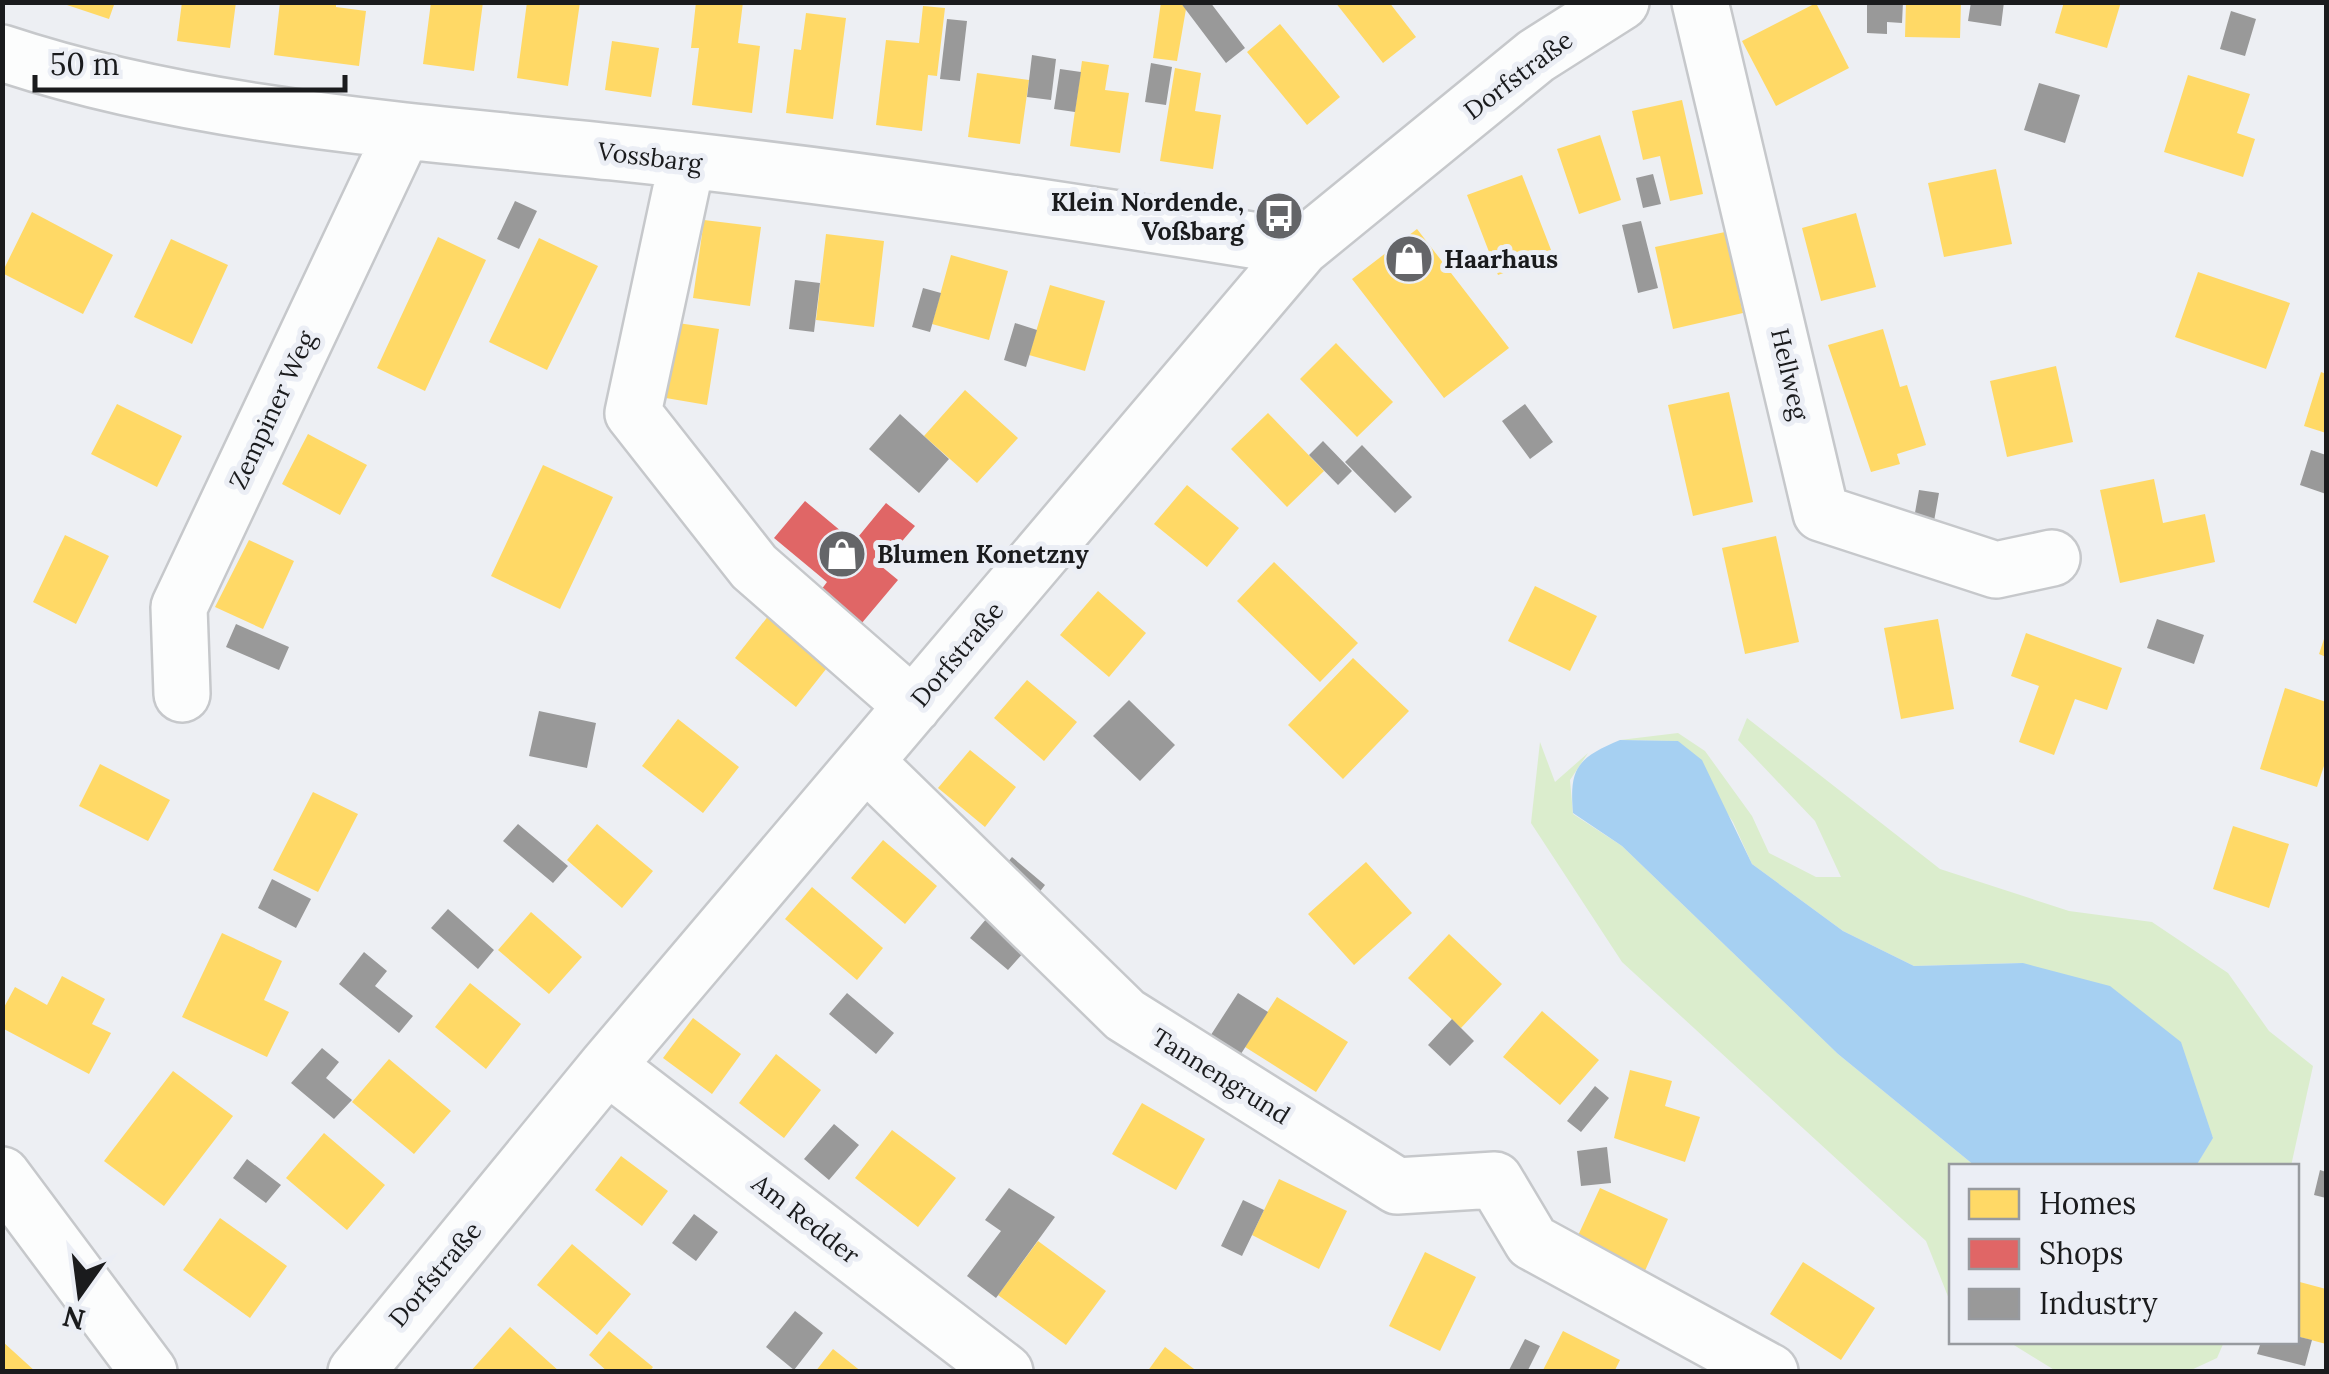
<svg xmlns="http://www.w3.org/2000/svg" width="2329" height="1374" font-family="Lora,serif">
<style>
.green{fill:#dbedcd}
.water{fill:#a6d0f2}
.homes{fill:#ffd966}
.shops{fill:#e06666}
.industry{fill:#999}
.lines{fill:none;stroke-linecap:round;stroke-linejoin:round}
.minor-casing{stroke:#c6c8cb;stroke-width:60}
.minor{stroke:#fcfdfd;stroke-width:55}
.labels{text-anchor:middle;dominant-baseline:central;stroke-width:10;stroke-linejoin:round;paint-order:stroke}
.street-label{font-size:25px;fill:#1a1b1d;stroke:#ebeef5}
.poi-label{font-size:25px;font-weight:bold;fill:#1a1b1d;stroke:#ebeef5;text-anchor:start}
</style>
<rect width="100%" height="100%" fill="#edeff3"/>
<path class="green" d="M1747,718L1940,869L2069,911L2152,922L2228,973L2269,1031L2313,1066L2291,1166H2196L2213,1137L2023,963L1914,966L1843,931L1752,864L1733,822L1678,741L1620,740L1678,733L1705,751L1752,816L1769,853L1816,877H1841L1815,821L1738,740Z
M1540,742L1555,782L1588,753L1570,780L1573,814L1622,846L1838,1054L1975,1166H1952L1951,1304L1926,1241L1622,962L1531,823Z
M2009,1342H2224L2217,1358L2189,1371H2056Z"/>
<path class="water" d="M1620,740L1678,741L1702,760L1752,864L1843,931L1914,966L2023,963L2110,986L2181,1042L2213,1138L2196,1166H1975L1838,1054L1622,846L1573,813C1569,767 1578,758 1620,740Z"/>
<path class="homes" d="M58,2H115L109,19Z
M182,2H236L230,48L177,41Z
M280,2H336V7L366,11L359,66L274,55Z
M431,2H483L474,71L423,64Z
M527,2H580L568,86L517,78Z
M696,2H743L738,43L760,46L752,113L692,105L699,48H691Z
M1161,2H1180L1186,9L1177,61L1153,58Z
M1335,2H1389L1416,37L1383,63Z
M1906,2H1961L1960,38L1905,37Z
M2064,2H2121L2107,48L2055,33Z
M1816,3L1849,68L1776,106L1742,41Z
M923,6L945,8L937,76L928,75L922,131L876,125L886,40L919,43Z
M806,13L846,18L833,119L786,113L794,49L801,50Z
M1280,24L1340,97L1307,125L1247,52Z
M612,41L659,48L651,97L605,90Z
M1082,61L1109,65L1105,90L1129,93L1120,153L1070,146Z
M1175,68L1201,73L1195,111L1221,115L1213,169L1160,161Z
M977,73L1029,80L1020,144L968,137Z
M2188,75L2250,94L2237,133L2255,139L2243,177L2164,152Z
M1682,100L1703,194L1670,201L1660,156L1643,160L1632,111Z
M1600,135L1621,200L1579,214L1557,149Z
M1996,169L2012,244L1944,257L1928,183Z
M1522,175L1553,255L1498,275L1467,195Z
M32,212L113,255L83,314L2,273Z
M1856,213L1876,287L1821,301L1802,228Z
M704,220L761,227L750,306L693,298Z
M1417,229L1509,348L1444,398L1352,279Z
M1725,232L1743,313L1673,329L1655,247Z
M826,234L884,241L874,327L816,320Z
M438,237L486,260L425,391L377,368Z
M539,238L598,266L547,370L489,342Z
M171,239L228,265L192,344L134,317Z
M951,255L1008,271L989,340L932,324Z
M2198,272L2290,303L2266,369L2175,337Z
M1050,285L1105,301L1085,371L1029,355Z
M671,322L719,329L707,405L660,397Z
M1883,329L1900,387L1907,385L1926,445L1897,454L1900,464L1871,472L1828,345Z
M1336,343L1393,402L1357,437L1300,379Z
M2056,366L2073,442L2007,457L1990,381Z
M2321,372L2326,374V433L2304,426Z
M965,390L1018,438L977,483L924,436Z
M1729,392L1753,502L1693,516L1668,405Z
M117,404L182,436L157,487L91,454Z
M1268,413L1324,471L1287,507L1231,449Z
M308,434L367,465L340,515L282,484Z
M543,465L613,497L560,609L491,576Z
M2154,479L2163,523L2205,514L2215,562L2120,583L2100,490Z
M1187,485L1239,528L1207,567L1154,524Z
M65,535L109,556L76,624L33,602Z
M1776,536L1799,642L1745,654L1722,548Z
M249,540L294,561L263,629L215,607Z
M1274,562L1358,643L1320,682L1237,601Z
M1535,586L1597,616L1570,671L1508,641Z
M1098,591L1146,633L1109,677L1060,635Z
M773,610L834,659L796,707L735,658Z
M1938,619L1954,709L1901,719L1884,628Z
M2026,633L2122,668L2107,710L2075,699L2054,755L2019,742L2039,686L2011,676Z
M2326,633V657L2319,654Z
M1353,658L1409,711L1343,779L1288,725Z
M1027,680L1077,722L1044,761L994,718Z
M2285,688L2326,702V760L2317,787L2260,769Z
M678,719L739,767L703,813L642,766Z
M970,750L1016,787L985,827L938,788Z
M100,764L170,800L148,841L79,806Z
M313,792L358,814L318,892L273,870Z
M597,824L653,871L622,908L567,860Z
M2233,826L2289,844L2269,908L2213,889Z
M883,840L937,886L905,924L851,878Z
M1366,862L1412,913L1354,965L1308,914Z
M812,887L883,948L857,980L785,919Z
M531,912L582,957L549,994L498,950Z
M222,933L282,961L264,1000L289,1012L267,1057L182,1017Z
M1449,934L1502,984L1461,1028L1408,978Z
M62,976L105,999L92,1024L111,1033L89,1074L2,1028V1011L15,987L47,1005Z
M470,983L521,1024L486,1069L435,1027Z
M1277,997L1348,1042L1316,1092L1245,1047Z
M1542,1011L1599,1060L1560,1105L1503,1057Z
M693,1018L741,1054L712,1094L663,1058Z
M776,1054L821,1090L784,1138L739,1103Z
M389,1059L451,1111L414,1154L352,1102Z
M1630,1070L1672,1081L1665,1106L1700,1117L1685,1162L1614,1138Z
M173,1071L233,1116L164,1206L104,1161Z
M1142,1103L1205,1139L1176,1190L1112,1154Z
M892,1130L956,1178L918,1227L855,1178Z
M324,1133L385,1185L347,1230L286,1178Z
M621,1156L668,1191L642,1226L595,1190Z
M1279,1179L1347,1211L1319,1269L1252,1235Z
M1600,1188L1668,1219L1644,1273L1575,1242Z
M220,1218L287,1266L250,1318L183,1270Z
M1038,1241L1106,1291L1066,1345L998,1295Z
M572,1244L631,1294L597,1335L537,1285Z
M1425,1252L1476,1277L1440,1351L1389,1326Z
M1803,1262L1875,1308L1841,1360L1770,1314Z
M2296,1281L2326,1289V1344L2296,1336Z
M510,1327L560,1372H470Z
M609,1331L653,1367L649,1372H608L589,1355Z
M1563,1331L1620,1360L1614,1372H1542Z
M2,1341L36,1372H2Z
M1165,1347L1198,1372H1147Z
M833,1349L862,1372H815Z"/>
<path class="shops" d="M805,501L854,542L886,503L915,526L881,566L898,580L861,624L821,590L827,582L774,538Z"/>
<path class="industry" d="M1180,2H1210L1245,48L1226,63Z
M1867,2H1903L1902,23L1887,22V34L1867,33Z
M1971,2H2004L2001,26L1968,21Z
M2231,11L2256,19L2245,56L2220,49Z
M947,19L967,21L960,81L940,79Z
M1032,55L1056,59L1051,100L1027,97Z
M1151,63L1172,67L1166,105L1145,102Z
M1060,69L1081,72L1075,112L1054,109Z
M2039,83L2080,95L2065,143L2024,130Z
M1653,174L1661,204L1643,208L1636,178Z
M515,201L537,211L519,249L497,239Z
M1641,221L1658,288L1638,293L1622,225Z
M795,280L820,283L814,332L789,329Z
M923,288L941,293L930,332L912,327Z
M1015,323L1037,330L1026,367L1004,360Z
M1525,404L1553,442L1530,459L1502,421Z
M900,414L949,459L919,493L869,449Z
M1323,441L1352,471L1338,485L1309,455Z
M1362,445L1412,497L1395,513L1345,462Z
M2311,450L2326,455V494L2300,485Z
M1919,490L1939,493L1933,527L1913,524Z
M2157,619L2204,635L2194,664L2147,648Z
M236,624L289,647L279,670L226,647Z
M1129,700L1175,745L1140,781L1093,736Z
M539,711L596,723L587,768L529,756Z
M518,824L568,866L553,883L503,841Z
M1012,857L1045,885L1031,903L997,875Z
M272,879L311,899L296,928L258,908Z
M448,909L494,950L478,969L431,928Z
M987,918L1025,951L1008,970L970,938Z
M364,952L387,971L375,986L413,1016L399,1033L339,984Z
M847,993L894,1033L876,1054L829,1014Z
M1238,993L1268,1012L1237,1060L1207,1041Z
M1452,1019L1474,1041L1450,1066L1428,1045Z
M322,1048L339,1062L326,1078L352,1100L334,1119L291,1083Z
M1595,1086L1609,1098L1581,1132L1567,1121Z
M834,1124L859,1145L829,1180L804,1159Z
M1607,1147L1611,1183L1581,1186L1577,1151Z
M247,1159L281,1185L266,1203L233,1178Z
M2320,1170L2326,1172V1198L2314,1195Z
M1009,1188L1055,1217L996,1298L967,1276L1001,1231L985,1220Z
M1243,1200L1264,1210L1242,1256L1221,1246Z
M694,1214L718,1232L696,1261L672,1243Z
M795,1311L823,1333L794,1370L766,1347Z
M2296,1336L2312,1340L2305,1366L2257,1354L2261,1342H2296Z
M1525,1339L1540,1346L1527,1372H1508Z"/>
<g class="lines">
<g class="minor-casing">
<path id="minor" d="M1700,2L1821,513L1996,570L2052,558
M2,53C195,117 412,131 612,152C843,176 1072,211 1301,248
M687,161L633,413L754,567L913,706
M182,694L179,607L402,134
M866,762L1125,1015L1397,1186L1495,1180L1532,1242L1770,1372
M607,1066L1005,1372
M2,1175L149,1372
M356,1372L607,1066L1301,248L1536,56L1621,2"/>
</g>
<use href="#minor" class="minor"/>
</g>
<defs>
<g id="bus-disc" transform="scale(2.5)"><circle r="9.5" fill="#646568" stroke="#ebeef5"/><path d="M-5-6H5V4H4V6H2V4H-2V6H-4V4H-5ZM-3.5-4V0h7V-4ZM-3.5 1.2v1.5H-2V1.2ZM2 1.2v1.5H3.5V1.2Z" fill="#fff"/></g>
<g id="shop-disc" transform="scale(2.5)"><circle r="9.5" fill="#646568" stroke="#ebeef5"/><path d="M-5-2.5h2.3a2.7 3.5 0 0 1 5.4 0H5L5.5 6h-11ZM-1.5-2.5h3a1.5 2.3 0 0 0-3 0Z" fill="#fff"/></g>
</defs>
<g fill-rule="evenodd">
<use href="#bus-disc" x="1279" y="216"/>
<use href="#shop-disc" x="1409" y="259"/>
<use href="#shop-disc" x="842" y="554"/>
</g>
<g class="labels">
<g class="street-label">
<text transform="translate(1518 75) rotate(-37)">Dorfstraße</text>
<text transform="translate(650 157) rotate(7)">Vossbarg</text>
<text transform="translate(1790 374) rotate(77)">Hellweg</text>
<text transform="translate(272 410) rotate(-65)">Zempiner Weg</text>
<text transform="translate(957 654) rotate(-50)">Dorfstraße</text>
<text transform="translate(1221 1076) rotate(32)">Tannengrund</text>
<text transform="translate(806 1219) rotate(38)">Am Redder</text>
<text transform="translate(435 1274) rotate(-50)">Dorfstraße</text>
</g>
<g class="poi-label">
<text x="1244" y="202" text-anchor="end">Klein Nordende,<tspan x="1244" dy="29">Voßbarg</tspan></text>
<text x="1444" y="259">Haarhaus</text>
<text x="877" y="554">Blumen Konetzny</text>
</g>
</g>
<rect width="2329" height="1374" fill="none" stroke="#1a1b1d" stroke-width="10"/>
<rect x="1949" y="1164" width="350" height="180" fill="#ebeef5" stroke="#979a9f" stroke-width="2.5"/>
<rect x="1969" y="1189" width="50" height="30" fill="#ffd966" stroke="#979a9f" stroke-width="2.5"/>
<text x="2039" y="1214" font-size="30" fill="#1a1b1d">Homes</text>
<rect x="1969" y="1239" width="50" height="30" fill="#e06666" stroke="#979a9f" stroke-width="2.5"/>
<text x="2039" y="1264" font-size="30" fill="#1a1b1d">Shops</text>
<rect x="1969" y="1289" width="50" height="30" fill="#999999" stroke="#979a9f" stroke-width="2.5"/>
<text x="2039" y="1314" font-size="30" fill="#1a1b1d">Industry</text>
<g transform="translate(80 1294) rotate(194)" stroke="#ebeef5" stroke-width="8" paint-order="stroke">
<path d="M0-8L18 38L0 25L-18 38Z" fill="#1a1b1d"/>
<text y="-15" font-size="28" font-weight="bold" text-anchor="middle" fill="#1a1b1d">N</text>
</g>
<path d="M35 75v15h310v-15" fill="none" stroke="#1a1b1d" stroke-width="5"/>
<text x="50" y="75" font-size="30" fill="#1a1b1d" stroke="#ebeef5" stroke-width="8" paint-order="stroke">50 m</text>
</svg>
